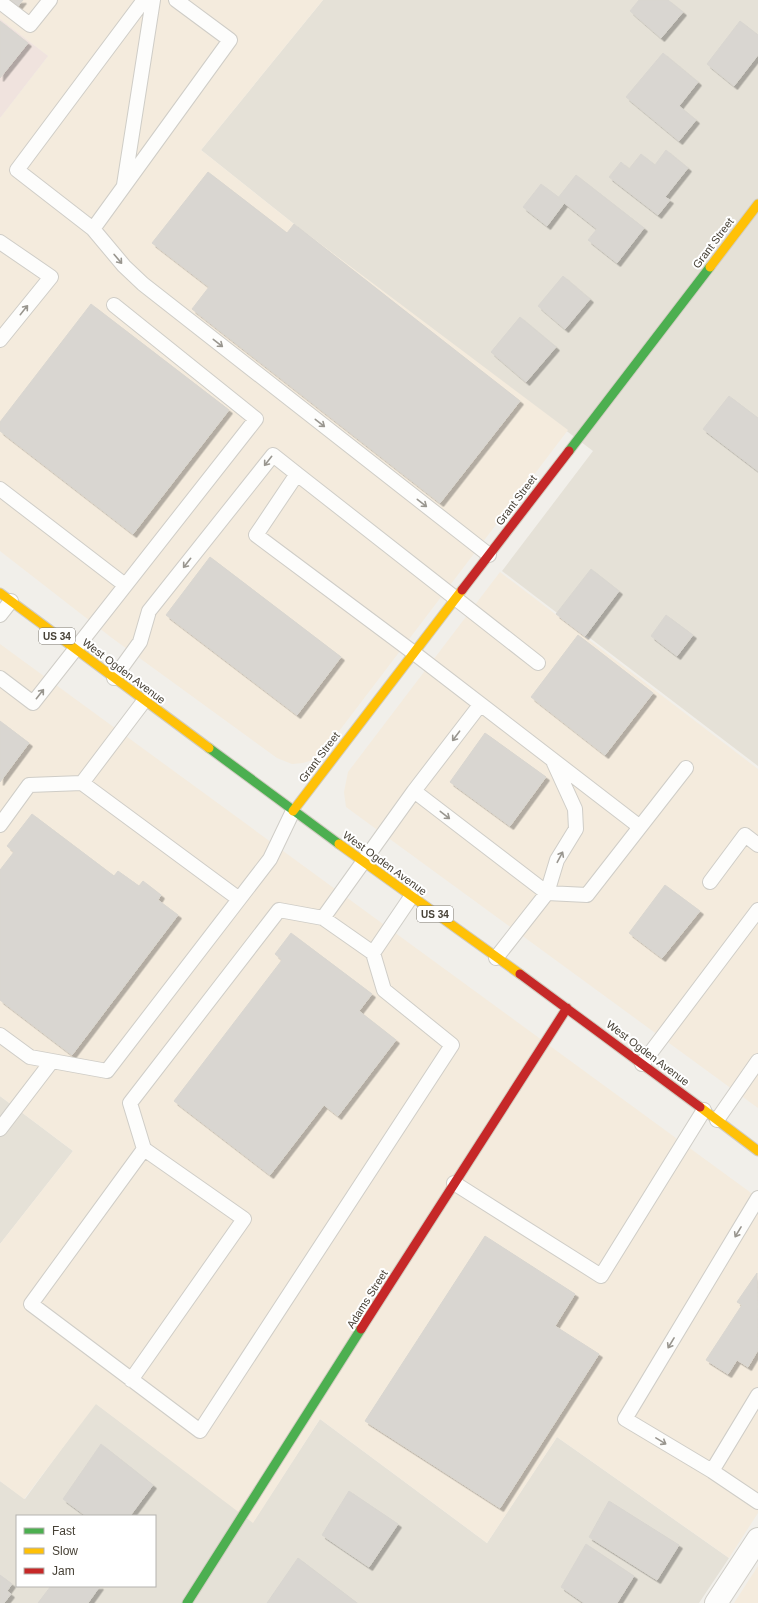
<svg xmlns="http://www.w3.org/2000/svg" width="758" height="1603" font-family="Helvetica,sans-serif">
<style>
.residential{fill:#e5e1d7;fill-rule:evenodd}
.commercial{fill:#f4ebdd}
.medical{fill:#f0e3de}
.building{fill:#d9d6d1;stroke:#d9d6d0;filter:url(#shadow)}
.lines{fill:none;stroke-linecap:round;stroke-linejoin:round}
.lane-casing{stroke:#cfcdc7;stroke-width:16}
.street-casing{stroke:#cfcdc7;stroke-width:24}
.fast-casing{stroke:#d1ccc1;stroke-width:11}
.slow-casing{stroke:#d1ccc1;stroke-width:11}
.jam-casing{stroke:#d1ccc1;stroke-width:11}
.lane{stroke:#fdfdfc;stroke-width:14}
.street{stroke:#fdfdfc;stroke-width:22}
.fast{stroke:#4caf50;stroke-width:9}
.slow{stroke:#ffc107;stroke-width:9}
.jam{stroke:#c62828;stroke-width:9}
.oneway{stroke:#99968f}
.labels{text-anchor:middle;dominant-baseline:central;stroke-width:4;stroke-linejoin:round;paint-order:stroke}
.shield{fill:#fff;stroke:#7e7a72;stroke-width:1}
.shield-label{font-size:10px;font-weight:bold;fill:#474136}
.street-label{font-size:11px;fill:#474136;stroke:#fff}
</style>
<defs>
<filter id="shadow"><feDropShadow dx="3.5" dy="3.5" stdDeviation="0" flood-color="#0004"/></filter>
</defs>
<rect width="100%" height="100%" fill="#f1efea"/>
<path class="residential" d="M323,0H758V766L502,571L593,451L294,224L201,150Z
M0,1096L73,1151L0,1244Z
M95,1403L253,1522L320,1419L487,1543L557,1437L729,1558L699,1603H0V1481L25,1499ZM17,1516H155V1586H17Z"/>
<path class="commercial" d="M0,0H323L201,150L294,224L568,430L324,751L316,759L303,763L292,764L277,758L112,638L0,551V118L48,56L0,19Z
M500,572L758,769V1108L346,807L344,792L348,772Z
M0,644L758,1198V1513L729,1558L557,1437L487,1543L320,1419L253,1523L96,1404L24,1499L0,1481V1244L73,1151L0,1096Z
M758,1566V1603H734Z"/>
<path class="medical" d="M0,19L48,56L0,118Z"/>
<path class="building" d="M3,0H23L15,10Z
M639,0H668L683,12L661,38L630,11Z
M0,21L28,43L0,78Z
M740,21L758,35V55L734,86L707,64Z
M663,53L698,82L679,106L696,120L679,141L626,97Z
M666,150L688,168L665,197L670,200L658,215L609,177L621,162L629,169L641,154L655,165Z
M208,172L287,233L294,224L520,401L440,503L192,309L209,287L152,243Z
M576,175L644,228L617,263L588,240L597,229L558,198Z
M541,184L565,202L547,226L523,207Z
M563,276L590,299L565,329L538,306Z
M91,304L229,410L133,534L0,431V422Z
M520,317L556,347L526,382L491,352Z
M729,396L758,418V471L703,429Z
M210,557L341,657L297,715L166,615Z
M591,569L619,591L585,636L556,614Z
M666,615L693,635L677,656L651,636Z
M578,635L653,693L605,755L531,697Z
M0,721L29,743L0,782Z
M485,733L546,777L510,826L450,782Z
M32,814L114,876L118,871L139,886L143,881L161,895L158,900L178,915L72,1055L0,1000V870L14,852L7,846Z
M665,885L700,911L662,958L629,933Z
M291,933L372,994L359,1011L396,1040L338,1116L324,1105L270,1175L174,1101L282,960L275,954Z
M485,1236L575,1294L555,1326L599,1354L500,1508L365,1421Z
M757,1273L758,1350L748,1367L737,1360L728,1374L706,1360L742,1305L737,1302Z
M101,1444L153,1485L130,1516H86L63,1499Z
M349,1491L398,1524L369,1567L322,1535Z
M609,1501L679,1545L657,1580L589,1537Z
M586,1544L634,1576L617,1603H584L561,1587Z
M298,1558L357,1603H267Z
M0,1575L12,1584L7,1591L11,1594L4,1603H0Z
M51,1586H100L88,1603H38Z"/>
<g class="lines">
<g class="lane-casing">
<path id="lane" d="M144,0L17,170L93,229L124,266L143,284L489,555
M0,2L30,25L50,0
M124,185L153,0
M93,229L230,40L176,0
M0,242L51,277L0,340
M0,489L125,585
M0,615L11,601
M538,663L297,474L256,535L414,653L640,827
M0,678L33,703L256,419L114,305
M114,678L140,642L149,611L273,455L297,474
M82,783L144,701
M414,791L547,893L557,860L576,829L575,809L554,763
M0,825L29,785L82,783L239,899
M710,882L745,835L758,845
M411,897L373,953L323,918L414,791L480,705
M323,918L279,910L130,1103L144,1149L31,1304L200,1431L452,1045L384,990L373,953
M496,958L547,893L587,895L686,768
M0,1035L30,1057L107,1071L270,859L293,811
M642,1064L758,910
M717,1120L758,1061
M0,1129L52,1061
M454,1183L601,1276L704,1110
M758,1198L625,1419L712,1471L758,1395
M131,1380L244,1219L144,1149
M712,1471L758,1502"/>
</g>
<g class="street-casing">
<path id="street" d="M716,1603L758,1539"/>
</g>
<g class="fast-casing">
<path id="fast" d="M569,451L710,267
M209,748L339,844
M187,1603L361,1329"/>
</g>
<g class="slow-casing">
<path id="slow" d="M710,267L758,204
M0,593L209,748
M293,811L462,590
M339,844L520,974
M700,1107L758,1151"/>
</g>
<g class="jam-casing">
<path id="jam" d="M462,590L569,451
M520,974L700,1107
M361,1329L567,1008"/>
</g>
<use href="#lane" class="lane"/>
<use href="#street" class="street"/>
<use href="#fast" class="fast"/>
<use href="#slow" class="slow"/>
<use href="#jam" class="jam"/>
</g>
<defs><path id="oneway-shaft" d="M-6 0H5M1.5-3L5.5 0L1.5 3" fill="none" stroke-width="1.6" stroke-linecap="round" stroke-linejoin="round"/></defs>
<g class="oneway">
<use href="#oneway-shaft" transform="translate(118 259) rotate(50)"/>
<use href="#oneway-shaft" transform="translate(24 310) rotate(-51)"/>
<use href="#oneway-shaft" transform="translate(218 343) rotate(38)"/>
<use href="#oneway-shaft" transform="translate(320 423) rotate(38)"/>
<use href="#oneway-shaft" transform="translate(268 461) rotate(128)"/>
<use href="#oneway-shaft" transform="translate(422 503) rotate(38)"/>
<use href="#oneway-shaft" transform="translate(187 563) rotate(128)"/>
<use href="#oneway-shaft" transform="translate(40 694) rotate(-52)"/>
<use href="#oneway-shaft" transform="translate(456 736) rotate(127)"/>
<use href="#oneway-shaft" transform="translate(445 815) rotate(38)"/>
<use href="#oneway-shaft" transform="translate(560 857) rotate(-62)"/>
<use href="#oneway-shaft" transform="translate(738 1232) rotate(121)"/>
<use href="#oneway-shaft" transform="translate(671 1343) rotate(121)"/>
<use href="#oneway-shaft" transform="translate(661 1441) rotate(31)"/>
</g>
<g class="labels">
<g class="shield">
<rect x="39" y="628" width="36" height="16" rx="3"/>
<rect x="417" y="906" width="36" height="16" rx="3"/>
</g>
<g class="shield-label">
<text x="57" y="636">US 34</text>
<text x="435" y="914">US 34</text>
</g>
<g class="street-label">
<text transform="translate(713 243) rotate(-53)">Grant Street</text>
<text transform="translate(516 500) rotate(-53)">Grant Street</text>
<text transform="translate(124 671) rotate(37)">West Ogden Avenue</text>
<text transform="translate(319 757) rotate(-53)">Grant Street</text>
<text transform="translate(385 863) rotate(36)">West Ogden Avenue</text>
<text transform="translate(648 1053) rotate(37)">West Ogden Avenue</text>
<text transform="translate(367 1299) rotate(-58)">Adams Street</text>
</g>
</g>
<rect x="16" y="1515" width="140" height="72" fill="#ffffff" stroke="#b5b3af"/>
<rect x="24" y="1528" width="20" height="6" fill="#4caf50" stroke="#b5b3af"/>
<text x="52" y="1535" font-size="12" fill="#474136">Fast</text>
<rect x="24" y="1548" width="20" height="6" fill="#ffc107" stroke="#b5b3af"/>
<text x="52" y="1555" font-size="12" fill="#474136">Slow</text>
<rect x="24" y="1568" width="20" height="6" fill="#c62828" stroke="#b5b3af"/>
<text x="52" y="1575" font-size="12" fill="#474136">Jam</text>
</svg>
